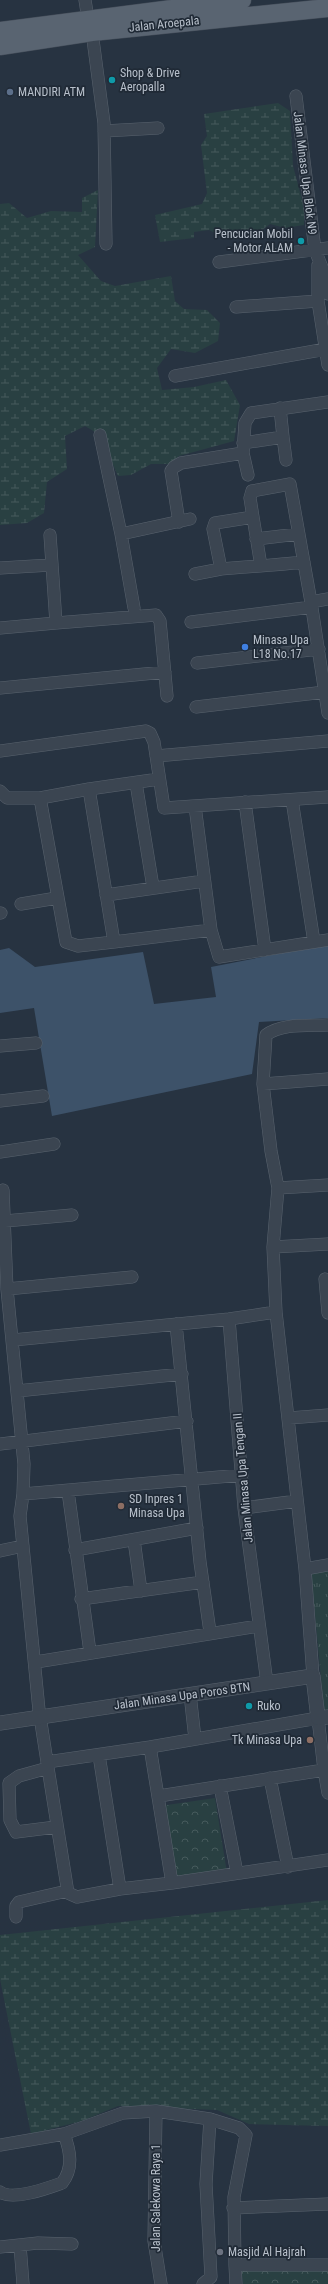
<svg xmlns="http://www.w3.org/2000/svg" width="328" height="2284" font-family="'Roboto Condensed',sans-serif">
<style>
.grass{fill:url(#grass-tufts)}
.forest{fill:url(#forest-crowns)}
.wetland{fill:url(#wetland-marsh)}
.water{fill:#3d5269}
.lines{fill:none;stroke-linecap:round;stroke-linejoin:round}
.minor-casing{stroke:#59636e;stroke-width:13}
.tertiary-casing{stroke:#59636e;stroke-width:15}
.primary-casing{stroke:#454e5a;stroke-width:19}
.minor{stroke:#3b4551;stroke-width:12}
.tertiary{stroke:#3b4551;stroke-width:14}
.primary{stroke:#596471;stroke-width:18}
.culture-dot{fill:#0f9aa8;stroke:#202a36;stroke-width:1.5}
.service-dot{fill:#5c6f8a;stroke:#202a36;stroke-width:1.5}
.shop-dot{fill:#3f7fe0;stroke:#202a36;stroke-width:1.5}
.education-dot{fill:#8d6e63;stroke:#202a36;stroke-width:1.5}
.worship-dot{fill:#6b7280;stroke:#202a36;stroke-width:1.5}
.labels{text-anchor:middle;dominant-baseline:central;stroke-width:3.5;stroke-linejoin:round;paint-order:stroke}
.street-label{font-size:12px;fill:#b8c0cb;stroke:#202a36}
.poi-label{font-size:12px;fill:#b8c0cb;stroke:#202a36;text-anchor:start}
</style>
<defs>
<pattern id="grass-tufts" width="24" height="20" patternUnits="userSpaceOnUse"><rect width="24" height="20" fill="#294042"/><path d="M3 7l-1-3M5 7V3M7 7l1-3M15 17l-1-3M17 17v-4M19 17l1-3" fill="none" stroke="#465a5c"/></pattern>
<pattern id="forest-crowns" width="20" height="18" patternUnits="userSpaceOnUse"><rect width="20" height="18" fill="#294042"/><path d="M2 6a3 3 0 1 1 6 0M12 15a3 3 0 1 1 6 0" fill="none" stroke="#465a5c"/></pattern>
<pattern id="wetland-marsh" width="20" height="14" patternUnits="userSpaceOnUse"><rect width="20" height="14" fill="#294042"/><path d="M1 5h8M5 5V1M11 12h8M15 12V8" fill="none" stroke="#465a5c"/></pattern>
</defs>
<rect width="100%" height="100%" fill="#273341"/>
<path class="grass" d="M328,1570V1711H324L311,1572Z"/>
<path class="forest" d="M215,1798L227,1873L172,1882L160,1806Z
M241,2268L328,2269V2284H243Z"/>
<path class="wetland" d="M278,103L290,111L293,166L304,207V225L285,228L270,224L257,234L215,233L209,230L194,232V238L160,242L155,215L202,204L207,193L201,145L207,136L204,114Z
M98,190L95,247L78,255L101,281L115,286L171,276L175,301L184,309L207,310L220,323L218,341L195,353L171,349L157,368L162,390L194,387L226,380L240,405L234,441L179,456L169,464H151L131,475L118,476L100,435L85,426L65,436L67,469L47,482L44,513L27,523L0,525V204L9,203L27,218L51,211L82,212V198Z
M328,1900V2126L249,2124L217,2110L118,2106L82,2121L31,2134L0,1979V1935Z"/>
<path class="water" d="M328,944V1018L259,1022L252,1074L52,1116L34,1008L0,1013V950L9,948L35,967L143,952L154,1004L216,997L211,967Z"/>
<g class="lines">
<g class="minor-casing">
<path id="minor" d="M85,0L88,19
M92,32L104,123L106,244
M296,96L315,250L325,275L328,294
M104,131L158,128
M219,262L328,248
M318,265V301L328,365
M236,307L318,301
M175,376L326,349
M100,435L121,534L190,519
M283,437L286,460
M243,443L283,437L280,408
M243,453L248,475
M253,517L250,498L252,491L290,484L311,602L328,713
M179,522L171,471L174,467L181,463L243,453L245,423L251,413L328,402
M121,534L134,608
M256,539L298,534
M261,566L253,517L215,523L213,529L221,569C248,567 276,565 304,562
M0,568L51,565
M195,574L221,569
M311,602L328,599
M191,622L312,607
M56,623L156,615L160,621L167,696
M0,628L56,623L50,535
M197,663L319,649
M0,688L165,672
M196,707L325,692
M0,751L146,731L150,733L154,742L164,808L328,797
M156,756L328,741
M159,779L89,789L114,942L211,930
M136,783L153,887
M0,791L7,798H40L66,942L78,946L114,942
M40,798L89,789
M292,800L314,942
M245,802L265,950
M195,806L211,930L219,957L328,940
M106,895L204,881
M21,904L57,898
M0,913H1
M328,1025C308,1026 282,1023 266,1035L263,1084L328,1079
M0,1046L36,1043
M263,1084L271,1151L278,1188L273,1247L276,1312L305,1569L313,1676
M0,1101L43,1096
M0,1152L54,1144
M278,1188L328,1185
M3,1190L7,1289L24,1464L23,1494L20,1516L39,1710L48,1768
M5,1221L72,1215
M273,1247L328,1244
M325,1279L328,1313
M7,1289L132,1277
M229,1319L244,1508L267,1683
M176,1324L200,1562L210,1632
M13,1340L229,1319L276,1312
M17,1391L182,1374
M289,1418L328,1415
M0,1444L187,1421
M68,1491L90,1652
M23,1494L242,1475
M244,1508L297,1501
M134,1540L141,1591
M75,1550L197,1528
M0,1551L23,1546
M305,1569L328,1565
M81,1599L203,1582
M36,1662L258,1626
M190,1694L195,1739
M150,1747L318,1718L324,1770L328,1769
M99,1755L120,1889L172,1883
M47,1762L150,1747L172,1883L328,1860
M270,1778L288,1867
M220,1786L237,1873
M159,1796L324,1770L328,1793
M56,1827L16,1832L10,1820L9,1783L19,1776L48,1768L68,1893L77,1897L120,1889
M16,1917V1906L19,1902L67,1891
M156,2111L154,2241L161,2284
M0,2145L64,2134L123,2113L156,2111L210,2119L239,2128L246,2135L234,2197L235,2265
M0,2192C13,2201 48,2188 62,2183C74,2168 70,2150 64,2134
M233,2208L328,2204
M20,2245L23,2284
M0,2247L38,2243L72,2244
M203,2284L211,2277L206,2184L210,2119
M236,2284L235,2265H328"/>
</g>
<g class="tertiary-casing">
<path id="tertiary" d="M0,1723L313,1676L318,1718L328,1717"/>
</g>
<g class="primary-casing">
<path id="primary" d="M0,31L242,0
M0,46L92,32L328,8"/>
</g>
<use href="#minor" class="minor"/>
<use href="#tertiary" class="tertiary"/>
<use href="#primary" class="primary"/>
</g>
<g class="culture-dot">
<circle cx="112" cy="80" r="4"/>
<circle cx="301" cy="241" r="4"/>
<circle cx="249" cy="1706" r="4"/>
</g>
<circle class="service-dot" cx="10" cy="92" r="4"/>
<circle class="shop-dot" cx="245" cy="647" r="4"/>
<g class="education-dot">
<circle cx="121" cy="1506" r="4"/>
<circle cx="310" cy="1740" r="4"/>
</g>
<circle class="worship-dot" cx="220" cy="2252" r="4"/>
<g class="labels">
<g class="street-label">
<text transform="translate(164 24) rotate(-6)">Jalan Aroepala</text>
<text transform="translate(305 173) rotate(83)">Jalan Minasa Upa Blok N9</text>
<text transform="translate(243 1478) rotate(-95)">Jalan Minasa Upa Tengan II</text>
<text transform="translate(182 1696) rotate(-8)">Jalan Minasa Upa Poros BTN</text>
<text transform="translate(156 2198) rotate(-90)">Jalan Salekowa Raya 1</text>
</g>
<g class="poi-label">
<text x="120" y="73">Shop &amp; Drive<tspan x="120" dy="14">Aeropalla</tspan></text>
<text x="18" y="92">MANDIRI ATM</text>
<text x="293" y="234" text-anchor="end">Pencucian Mobil<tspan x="293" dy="14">- Motor ALAM</tspan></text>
<text x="253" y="640">Minasa Upa<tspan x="253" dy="14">L18 No.17</tspan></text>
<text x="129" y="1499">SD Inpres 1<tspan x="129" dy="14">Minasa Upa</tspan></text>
<text x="257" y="1706">Ruko</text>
<text x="302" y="1740" text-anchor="end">Tk Minasa Upa</text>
<text x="228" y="2252">Masjid Al Hajrah</text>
</g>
</g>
</svg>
